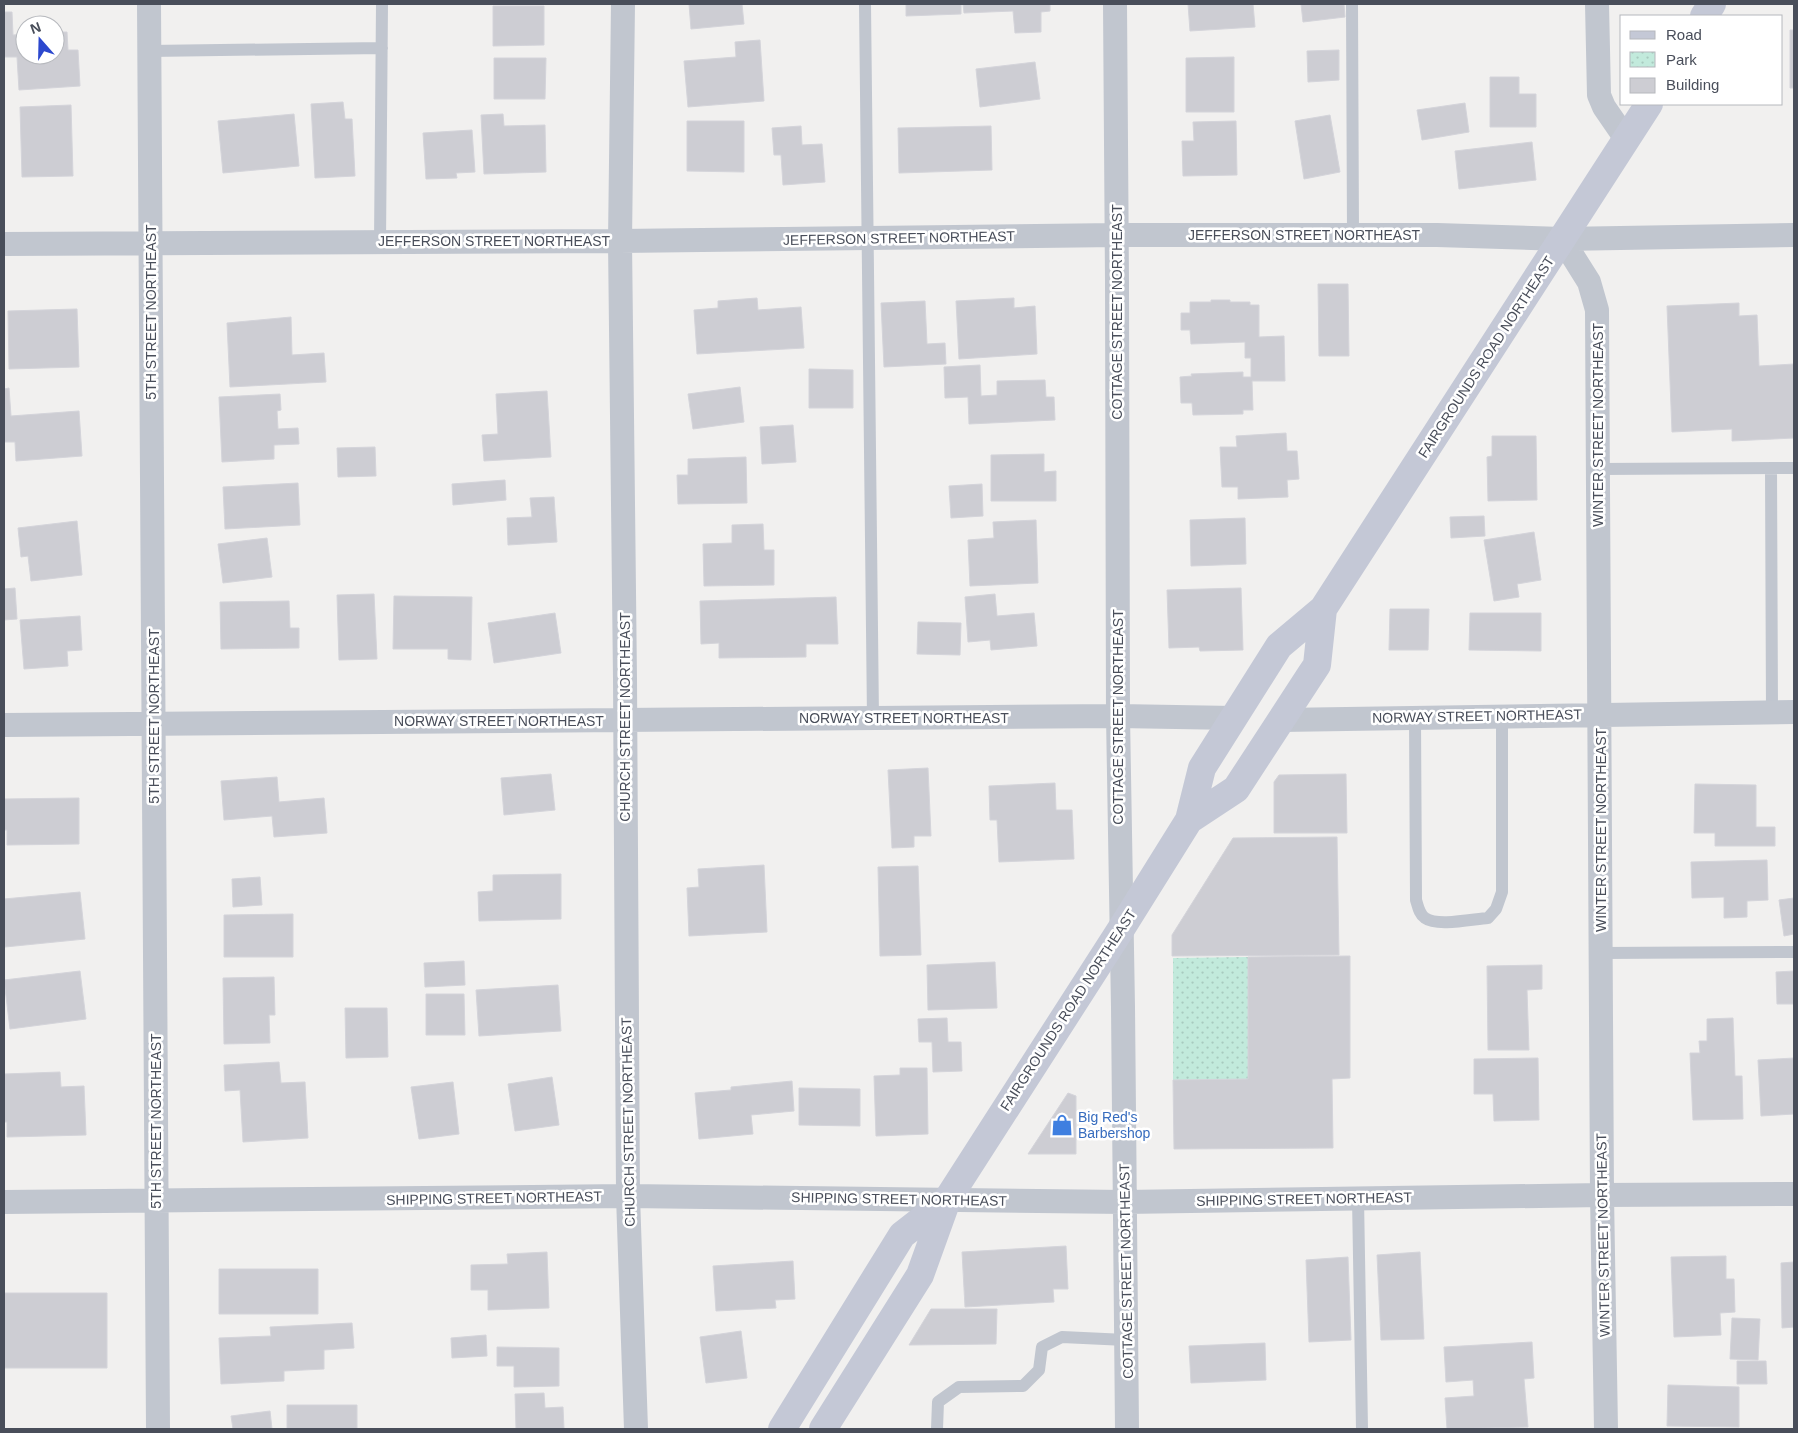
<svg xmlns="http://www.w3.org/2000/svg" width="1798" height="1433" font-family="Helvetica,sans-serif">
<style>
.park{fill:url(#park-dots)}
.building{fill:#cdcdd3;stroke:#d4d4da}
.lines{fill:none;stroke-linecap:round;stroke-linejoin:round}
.lane{stroke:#c1c6cf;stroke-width:12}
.street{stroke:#c1c6cf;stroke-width:24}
.secondary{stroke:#c4c8d6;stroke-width:28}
.labels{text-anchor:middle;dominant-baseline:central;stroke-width:5;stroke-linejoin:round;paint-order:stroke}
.street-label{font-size:14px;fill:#494e5a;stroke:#fff}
.shop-label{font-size:14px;fill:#366cbe;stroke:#fff;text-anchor:start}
</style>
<defs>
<pattern id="park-dots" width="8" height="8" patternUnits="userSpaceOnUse" patternTransform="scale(1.25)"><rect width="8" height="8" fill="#c2eadc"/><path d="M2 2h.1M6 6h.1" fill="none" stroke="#a8cabf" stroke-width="1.8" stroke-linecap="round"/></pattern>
</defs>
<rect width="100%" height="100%" fill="#f1f0ef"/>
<path class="park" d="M1248,957V1079L1173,1080V958Z"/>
<path class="building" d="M689,4H742L744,24L691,29Z
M906,4H961V14L906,16Z
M963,4H1050V11L1041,12V32L1015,33L1013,11L964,13Z
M1188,4H1253L1255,27L1190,31Z
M1301,4H1344L1345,17L1303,22Z
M493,6H544V45L493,46Z
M4,12H12L13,35L25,34V55H55V32H67L68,50H78L80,86L19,90L17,57H4Z
M1790,30H1794V88H1790Z
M760,40L764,101L688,107L684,61L736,57L735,42Z
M1339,50V80L1308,82L1307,51Z
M1234,57V112H1186V58Z
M494,58H546L545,99H494Z
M1035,62L1040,99L980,107L976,69Z
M1490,77H1519V94H1536V127H1490Z
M343,102L345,119H352L355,176L315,178L311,104Z
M1465,103L1469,132L1422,140L1417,110Z
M71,105L73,176L22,177L20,107Z
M294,114L299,166L223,173L218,121Z
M503,114L504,126L545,125L546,172L484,174L481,115Z
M1330,115L1340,172L1304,179L1295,121Z
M687,121H744V172L687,171Z
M1236,121L1237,175L1183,176L1182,141H1194L1193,122Z
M801,126L802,145L822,144L825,182L783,185L781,155H774L772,128Z
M991,126L992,170L899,173L898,128Z
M472,130L475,172L456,173L457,178L426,179L423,133Z
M1532,142L1536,180L1459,189L1455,151Z
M1318,284H1348L1349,356H1319Z
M757,298L758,310L801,307L804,348L697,354L694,310L718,308V301Z
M1014,298V308L1035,306L1037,354L959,359L956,301Z
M1211,300H1230V302H1250V305H1259V337L1284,336L1285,381H1252L1253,410H1243V414L1193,415L1192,403H1181L1180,377L1192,376L1191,374L1243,372V377H1251V358H1245V342L1191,344L1190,330H1181V313H1190V302H1211Z
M925,301L927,344L945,343L946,364L884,367L881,303Z
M1739,303V316L1757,315L1759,366L1794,364V438L1732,441V429L1672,432L1667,306Z
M77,309L79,367L9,369L8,311Z
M291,317L292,355L324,353L326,382L230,387L227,323Z
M980,365L981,396L997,395V381L1045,380L1046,397H1054L1055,420L969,424L968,397L945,398L944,367Z
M809,369L853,370V408H809Z
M740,387L744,422L693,429L688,394Z
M9,388L11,416L79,411L82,456L16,461L15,442H4V389Z
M547,391L551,457L484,461L482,435L498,434L496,394Z
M280,394L281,410L277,411L278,429L298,428L299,444L274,445V459L222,462L219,397Z
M793,425L796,462L762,464L760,427Z
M1286,433L1287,451H1297L1299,479L1287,480L1288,497L1238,499V487H1222L1220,447H1237L1236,436Z
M1492,436H1536L1537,500L1488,501L1487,457L1492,456Z
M375,447L376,476L338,477L337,448Z
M1044,454V472L1056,471V501H991V455Z
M746,457L747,503L678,504L677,475H688V459Z
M505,480L506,500L453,505L452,484Z
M298,483L300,525L225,529L223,487Z
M982,484L983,516L951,518L949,486Z
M554,497L557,542L508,545L507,518L532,517L530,498Z
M1484,516L1485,536L1451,538L1450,517Z
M1245,518L1246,564L1191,566L1190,520Z
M1036,520L1038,583L970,586L968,540L994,538L993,522Z
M77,521L82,575L31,581L28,556L21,557L18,528Z
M763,524L764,550H774V585L704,586L703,544L732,543V525Z
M1534,532L1541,580L1517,584L1519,597L1494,601L1484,540Z
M267,538L272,577L223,583L218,544Z
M15,588L17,619L4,620V589Z
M1241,588L1243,650L1200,651L1199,647L1169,648L1167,590Z
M374,594L377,659L339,660L337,595Z
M995,594L997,616L1034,613L1037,646L991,650L990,640L968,642L965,597Z
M394,596L472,597L471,660L448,659V649H393Z
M836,597L838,644H806V657L719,658V643L701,644L700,601Z
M289,601L290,628H299V648L221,649L220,602Z
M1390,609H1429L1428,650H1389Z
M555,613L561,653L494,663L488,623Z
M1470,613H1541V651L1469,650Z
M80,616L82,650L67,651L68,666L24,669L20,620Z
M918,622L961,623L960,655L917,654Z
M928,768L931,836H914V847L892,848L888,770Z
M551,774L555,810L504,815L501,778Z
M1346,774L1347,833H1274V782L1279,775Z
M277,777L279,802L324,798L327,833L274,837L272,816L224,820L221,781Z
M1055,783L1056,810H1072L1074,859L999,862L997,820H990L989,786Z
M1695,784L1756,785V827H1775V846H1715V833H1694Z
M79,798V844L7,845V830H4V799Z
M1337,837L1339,955L1172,956V935L1233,838Z
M1767,860L1768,900L1747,901V917L1724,918V897L1692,898L1691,862Z
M764,865L767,932L689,936L687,888L699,887L698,869Z
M918,866L921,955L880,956L878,867Z
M561,874V919L479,921L478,892L493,891V875Z
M260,877L262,905L233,907L232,879Z
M80,892L85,939L5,947L4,899Z
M1794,898V934L1784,936L1779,900Z
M293,914V957H224V915Z
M1350,956V1078L1332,1079L1333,1148L1174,1149L1173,1080L1248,1079V957Z
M464,961L465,985L425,987L424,963Z
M995,962L997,1008L928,1010L927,965Z
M1542,965V989L1527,990L1529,1050H1488L1487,966Z
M80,971L86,1019L10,1029L4,980Z
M1794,971V1004H1777L1776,972Z
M274,977L275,1015H269L270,1043L224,1044L223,978Z
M558,985L561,1031L479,1036L476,990Z
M426,994H464L465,1035H426Z
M345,1008H387L388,1057L346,1058Z
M947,1018L948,1042H961L962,1071L933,1072L932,1042H919L918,1019Z
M1733,1018L1735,1076H1742L1743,1119L1693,1120L1690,1053H1700L1699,1041H1707V1019Z
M1538,1058L1539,1120L1494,1121L1493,1094H1474V1059Z
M1794,1058V1114L1761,1116L1758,1060Z
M279,1062L281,1083L305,1082L308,1138L243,1142L240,1090L225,1091L224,1065Z
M900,1068H927L928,1134L876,1136L874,1076L900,1075Z
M60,1072L61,1087L84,1086L86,1135L7,1137V1122H4V1074Z
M552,1077L559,1125L515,1131L508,1084Z
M792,1081L794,1111L751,1115L753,1134L699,1139L695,1093L731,1090V1087Z
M453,1082L459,1134L419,1139L411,1087Z
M799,1088L860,1089V1126L799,1125Z
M1068,1093L1076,1096V1154H1028Z
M1066,1246L1068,1289H1053L1054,1302L965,1307L962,1252Z
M547,1252L549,1308L488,1310V1290H471V1265L508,1264L507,1254Z
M1420,1252L1424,1339L1381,1340L1377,1255Z
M1726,1256V1279H1734L1735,1312L1720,1313L1721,1335L1674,1337L1671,1257Z
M1348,1257L1351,1340L1309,1342L1306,1260Z
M793,1261L795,1299L775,1300L776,1308L716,1311L713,1266Z
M1794,1262V1327L1782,1328L1781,1263Z
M219,1269H318V1314H219Z
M4,1293H107V1368H4Z
M931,1309H997L996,1344L909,1345Z
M1732,1318L1760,1319L1758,1360L1730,1359Z
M352,1323L354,1348L324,1350V1369L284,1371V1381L221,1384L219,1338L271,1336L270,1327Z
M741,1331L747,1378L706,1383L700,1337Z
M486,1335L487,1356L452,1358L451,1338Z
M1532,1342L1534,1378L1524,1379L1528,1427L1447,1429L1445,1398L1474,1396L1473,1380L1446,1382L1444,1347Z
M1265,1343L1266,1380L1191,1383L1189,1346Z
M497,1347L559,1348V1386L514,1387V1366H497Z
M1737,1361H1766L1767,1384H1737Z
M1668,1385L1739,1387V1427L1667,1426Z
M544,1393L545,1408L563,1407L564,1429H516L515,1394Z
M287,1405H357V1429H287Z
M270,1411L272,1429H233L231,1416Z"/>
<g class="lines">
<path class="lane" d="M865,4L873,718
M1352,4L1353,235
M149,51L382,48
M380,242L382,4
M1771,468L1772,712
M1598,469L1794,468
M1415,717L1416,900C1418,906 1419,914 1425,918C1437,927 1473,919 1488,918L1496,909L1502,892V715
M1601,953L1794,952
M1358,1198L1362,1429
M937,1429L938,1402L959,1387L1023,1386L1039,1370L1042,1347L1062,1337L1126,1340"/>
<path class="street" d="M149,4L158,1429
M623,4L620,241L625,679L628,1196L636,1429
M1115,4L1117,282L1118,716L1123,1007L1127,1429
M1597,4L1599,95L1604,107L1626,139
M1562,239L1589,282L1597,310L1602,1195L1606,1429
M4,244L620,241L1117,235H1437L1562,239L1794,235
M1281,720L1794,712
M4,725L1118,716L1234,718
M4,1202L628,1196L1125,1202L1602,1195L1794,1194"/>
<path class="secondary" d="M1704,16L1712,4
M1189,820L1236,789L1311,674L1317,665L1323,609
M782,1429L902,1235L947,1200
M823,1429L920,1275L947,1200L1121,929L1189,820L1202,768L1279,646L1323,609L1649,104"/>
</g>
<defs>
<g id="shop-bare" transform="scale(1.725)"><path d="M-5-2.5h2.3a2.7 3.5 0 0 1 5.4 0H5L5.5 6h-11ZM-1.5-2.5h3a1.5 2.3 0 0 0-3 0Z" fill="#3f7fe0" stroke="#fff" stroke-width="2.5" paint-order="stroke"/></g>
</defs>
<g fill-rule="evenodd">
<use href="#shop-bare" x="1062" y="1125"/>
</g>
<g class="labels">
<g class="street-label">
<text x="1304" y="235">JEFFERSON STREET NORTHEAST</text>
<text transform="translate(899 238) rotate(-1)">JEFFERSON STREET NORTHEAST</text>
<text x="494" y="241">JEFFERSON STREET NORTHEAST</text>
<text transform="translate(151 312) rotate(-90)">5TH STREET NORTHEAST</text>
<text transform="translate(1117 312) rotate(-90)">COTTAGE STREET NORTHEAST</text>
<text transform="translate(1486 357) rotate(-57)">FAIRGROUNDS ROAD NORTHEAST</text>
<text transform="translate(1598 425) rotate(-90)">WINTER STREET NORTHEAST</text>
<text transform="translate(154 716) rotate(-90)">5TH STREET NORTHEAST</text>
<text transform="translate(1477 716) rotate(-1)">NORWAY STREET NORTHEAST</text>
<text transform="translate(625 717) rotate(-90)">CHURCH STREET NORTHEAST</text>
<text transform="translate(1118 717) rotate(-90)">COTTAGE STREET NORTHEAST</text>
<text x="904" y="718">NORWAY STREET NORTHEAST</text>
<text x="499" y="721">NORWAY STREET NORTHEAST</text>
<text transform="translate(1601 830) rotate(-90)">WINTER STREET NORTHEAST</text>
<text transform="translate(1068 1010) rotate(-57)">FAIRGROUNDS ROAD NORTHEAST</text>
<text transform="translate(156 1121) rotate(-90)">5TH STREET NORTHEAST</text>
<text transform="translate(628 1122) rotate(-91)">CHURCH STREET NORTHEAST</text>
<text transform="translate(494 1198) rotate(-1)">SHIPPING STREET NORTHEAST</text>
<text transform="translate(899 1199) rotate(1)">SHIPPING STREET NORTHEAST</text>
<text transform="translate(1304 1199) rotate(-1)">SHIPPING STREET NORTHEAST</text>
<text transform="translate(1603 1235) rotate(-91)">WINTER STREET NORTHEAST</text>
<text transform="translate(1126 1271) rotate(-91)">COTTAGE STREET NORTHEAST</text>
</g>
<g class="shop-label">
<text x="1078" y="1117">Big Red's<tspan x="1078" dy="16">Barbershop</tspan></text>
</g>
</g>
<rect width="1798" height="1433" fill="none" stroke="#494e5a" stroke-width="10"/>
<rect x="1620" y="15" width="162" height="90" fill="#ffffff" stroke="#b6b8bd"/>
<rect x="1630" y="31" width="25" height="8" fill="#c4c8d6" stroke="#b6b8bd"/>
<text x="1666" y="40" font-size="15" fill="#494e5a">Road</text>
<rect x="1630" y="52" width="25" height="15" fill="url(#park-dots)" stroke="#b6b8bd"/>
<text x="1666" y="65" font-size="15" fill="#494e5a">Park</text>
<rect x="1630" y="78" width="25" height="15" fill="#cdcdd3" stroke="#b6b8bd"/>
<text x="1666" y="90" font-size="15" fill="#494e5a">Building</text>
<g transform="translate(40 40) rotate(340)"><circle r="24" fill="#ffffff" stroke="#b6b8bd"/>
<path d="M0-4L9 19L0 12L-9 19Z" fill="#2c48ce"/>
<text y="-8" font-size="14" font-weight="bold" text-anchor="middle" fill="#494e5a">N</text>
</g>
</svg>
